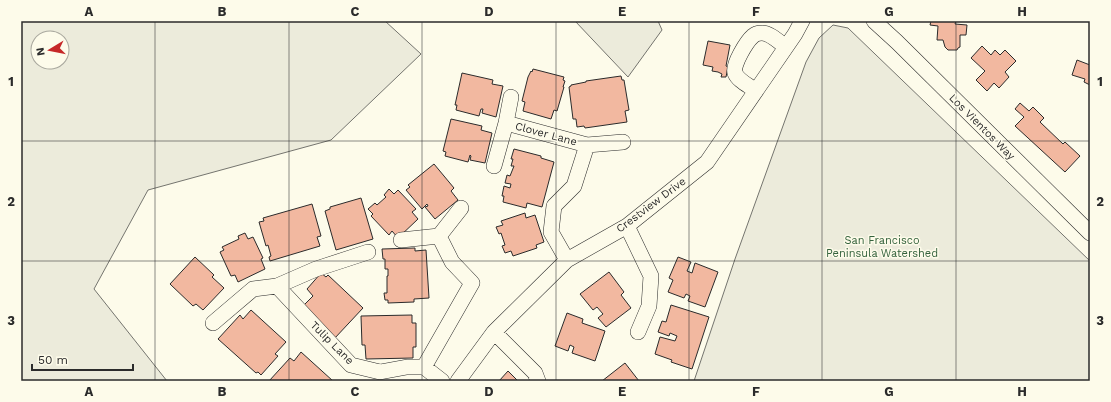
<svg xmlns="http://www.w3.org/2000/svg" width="1111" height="402" font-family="'Work Sans',sans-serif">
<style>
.green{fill:#ecebdb;stroke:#74746e;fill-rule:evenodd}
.building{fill:#f2b8a0;stroke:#2b2b2b}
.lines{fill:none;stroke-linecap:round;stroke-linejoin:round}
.minor-casing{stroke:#2b2b2b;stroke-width:16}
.minor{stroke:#fdfbea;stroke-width:15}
.grid{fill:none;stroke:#2b2b2b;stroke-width:1;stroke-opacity:0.55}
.labels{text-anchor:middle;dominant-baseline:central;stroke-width:3;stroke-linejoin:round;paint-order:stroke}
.street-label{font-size:11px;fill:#2b2b2b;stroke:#fdfbea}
.park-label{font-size:11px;fill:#34623c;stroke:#fdfbea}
.neatline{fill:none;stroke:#2b2b2b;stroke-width:1.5}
.grid-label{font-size:13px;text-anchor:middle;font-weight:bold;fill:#2b2b2b}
</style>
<rect width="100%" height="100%" fill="#fdfbea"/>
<path class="green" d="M21,21H385L421,54L331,140L148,190L94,289L167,381H21ZM38,38H62V62H38Z
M575,21H658L662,30L628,77Z
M833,25L848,28L1090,261V381H694L735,259L806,62L819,38Z"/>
<path class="building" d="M931,21H956L955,24L967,25L966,35H960V47L958,48L957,50H948L945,47L943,40H937L938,26L930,25Z
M708,41L730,45L726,66L728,67L726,77H721L722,74L718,72L712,71L713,67L703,65Z
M982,46L991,55L995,50L1000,55L1005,50L1016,61L1005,72L1009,77L999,88L994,83L987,91L976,80L985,71L971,58Z
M1077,60L1090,65V85L1084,82L1085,79L1072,75Z
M533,69L564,77L563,80L565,81L563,87H564L557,111L554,110L551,119L523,111L525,102L522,101L528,77L531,71L532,72Z
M462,73L493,80L492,84L503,86L496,117L482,113L483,109H481L479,116L456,110L457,105H455Z
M621,76L622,80H624L629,110L625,111L627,122L585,128L584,126L577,127L576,119H573L569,87L571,86V85L586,82V81Z
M1020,103L1029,111L1033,107L1044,118L1040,122L1063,144L1065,142L1080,156L1065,172L1015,126L1024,117L1015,109Z
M451,119L482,126L481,130L492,133L485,163L470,160L471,156L470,155L468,162L445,156L446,152L443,151Z
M514,149L541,156V158L554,162L542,207L527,203L526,208L503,202L504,196H502L504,186L510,188L511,184L505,183L507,175L510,176L514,166H511L513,159H511Z
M434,164L454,188L451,191L458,200L435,219L425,207L428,206L427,204L422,209L406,190L410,187L408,185Z
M389,189L394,194L398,190L416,209L412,212L418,219L398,238L392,231L389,235L371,216L373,214L368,209L375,203L377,205L386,197L384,195Z
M361,198L373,239L336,250L325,211L330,209V207Z
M312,204L321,236L317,237L320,246L270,261L269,257L271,256L268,245L266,246L259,222L264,221L263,218Z
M525,213L526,218L535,215L544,242L536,245L537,248L513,256L511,251L505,253L502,246L505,245L501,233L499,234L496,227L503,225L501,221Z
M245,233L248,239L253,237L263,258L261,259L265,269L238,282L235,275L231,276L220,252L224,250L222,247L239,239L238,236Z
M415,248V251L426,250L429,298L414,299V302L388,303V300H385L384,293H387V276H388V269H385V259H383L382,249Z
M195,257L214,275L212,277L224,288L203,310L196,304L193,306L170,284Z
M678,257L691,262L687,271L692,273L695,263L718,272L705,307L688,301L690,296L686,294L684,298L668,292L673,280L669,278Z
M609,272L624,292L621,295L631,308L606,327L598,318L603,314L597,307L593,310L580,294Z
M321,273L326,277L328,275L363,308L334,339L304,305L313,296L307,289Z
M671,305L709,317L692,369L671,362L672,360L655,354L660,337L675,341L677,336L670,333L669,336L658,332L662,321L666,322Z
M251,310L286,342L275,354L278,356L261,375L258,372L256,373L218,339L240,315L243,319Z
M567,313L583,319L582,323L605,331L595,361L572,353L574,347L570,345L568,351L555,346Z
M412,315V323H416V347H413V358L366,359L365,345H362L361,316Z
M301,352L333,381H269L290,358L294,361Z
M625,363L639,381H602Z
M508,371L518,381H499Z"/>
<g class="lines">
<g class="minor-casing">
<path id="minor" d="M874,21L897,42L1090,233
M756,91C750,86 738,81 735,73C732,65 747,41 753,36C755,34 759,33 762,33C770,33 779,42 786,47
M506,123L511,97
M587,145L623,142
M494,166L506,123L587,145L574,186L554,206L551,232L567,260
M627,226L651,276L649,306L638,332
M439,236L461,208
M401,240L439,236L452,262L472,283L424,367
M277,286L316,269L368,252
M213,323L253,289L277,286L351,365L380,372L407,367H424L442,381
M494,332L535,373L538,381
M458,381L494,332L567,260L627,226L707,162L795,34L802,21"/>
</g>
<use href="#minor" class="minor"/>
</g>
<path class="grid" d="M155,21V381M289,21V381M422,21V381M556,21V381M689,21V381M822,21V381M956,21V381M21,141H1090M21,261H1090"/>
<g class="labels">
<g class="street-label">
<text transform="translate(982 127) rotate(45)">Los Vientos Way</text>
<text transform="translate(546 134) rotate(15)">Clover Lane</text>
<text transform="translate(651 205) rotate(-37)">Crestview Drive</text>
<text transform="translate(332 343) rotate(45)">Tulip Lane</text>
</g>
<g class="park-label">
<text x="882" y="240">San Francisco<tspan x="882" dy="13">Peninsula Watershed</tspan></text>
</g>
</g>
<rect width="1111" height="402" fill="none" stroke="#fdfbea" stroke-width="44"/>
<g transform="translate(50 50) rotate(260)"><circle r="19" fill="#fdfbea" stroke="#a9a89e"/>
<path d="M0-3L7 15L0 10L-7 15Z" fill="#c62828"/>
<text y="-6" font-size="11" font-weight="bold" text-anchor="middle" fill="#2b2b2b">N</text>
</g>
<path d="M32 364v6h101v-6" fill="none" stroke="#2b2b2b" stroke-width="2"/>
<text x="38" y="364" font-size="12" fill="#2b2b2b" stroke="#fdfbea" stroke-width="3" paint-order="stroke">50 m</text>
<rect x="22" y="22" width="1067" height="358" class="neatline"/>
<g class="grid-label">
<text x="89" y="16">A</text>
<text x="222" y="16">B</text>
<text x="355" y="16">C</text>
<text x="489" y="16">D</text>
<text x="622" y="16">E</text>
<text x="756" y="16">F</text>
<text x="889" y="16">G</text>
<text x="1022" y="16">H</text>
<text x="11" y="86">1</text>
<text x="1100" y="86">1</text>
<text x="11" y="206">2</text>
<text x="1100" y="206">2</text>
<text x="11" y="325">3</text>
<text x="1100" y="325">3</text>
<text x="89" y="396">A</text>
<text x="222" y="396">B</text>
<text x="355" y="396">C</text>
<text x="489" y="396">D</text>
<text x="622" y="396">E</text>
<text x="756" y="396">F</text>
<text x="889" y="396">G</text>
<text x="1022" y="396">H</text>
</g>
</svg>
